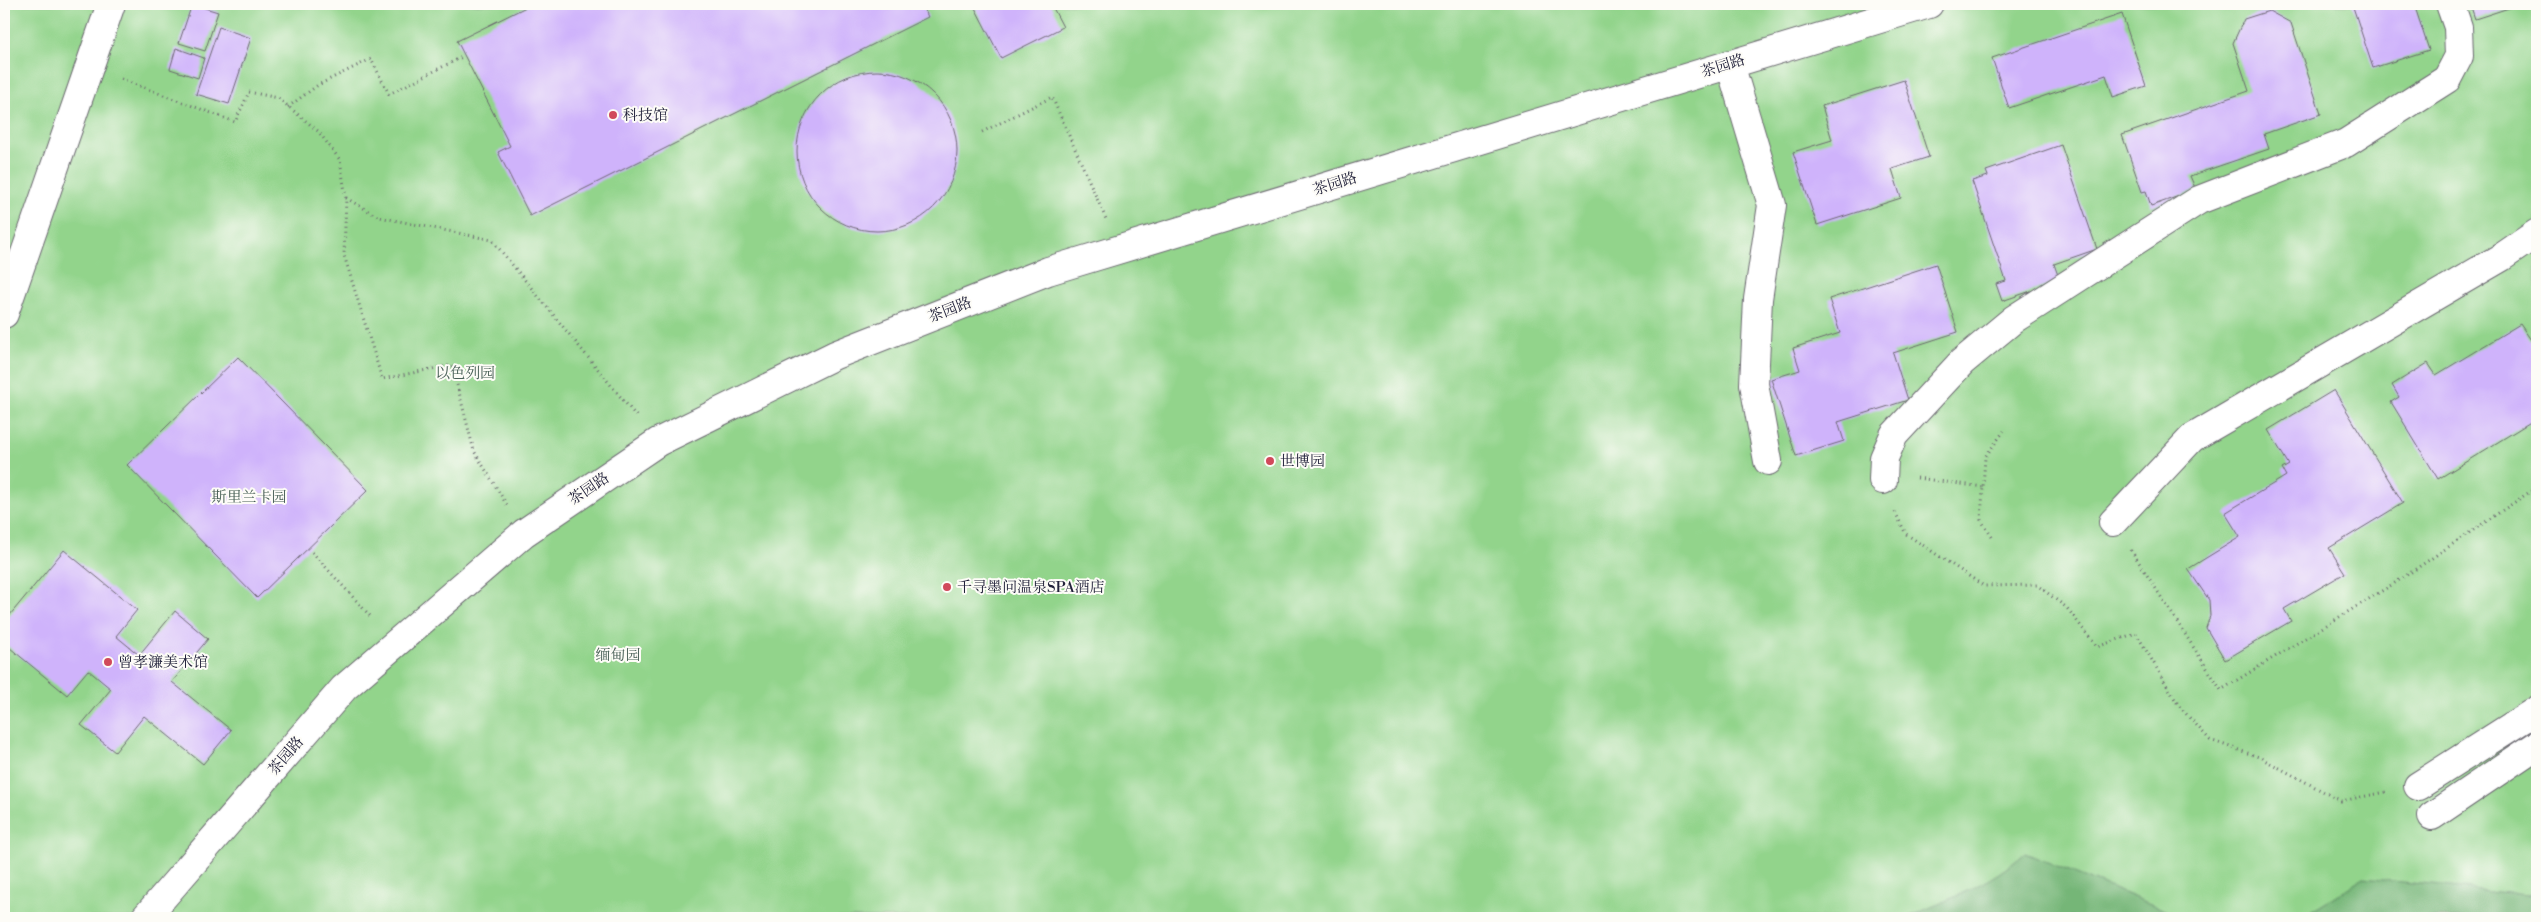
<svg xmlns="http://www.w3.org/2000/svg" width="2541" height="922" font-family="'Libre Bodoni','Noto Serif SC',serif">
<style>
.green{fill:#92d48b;stroke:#5a7b63}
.forest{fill:#75b677;stroke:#4c6c59}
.building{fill:#cfb3fb}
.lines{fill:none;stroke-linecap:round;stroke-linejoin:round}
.minor-casing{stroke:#6b6870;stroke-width:30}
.path{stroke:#6b6870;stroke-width:3;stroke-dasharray:1 4;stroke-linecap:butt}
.minor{stroke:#fff;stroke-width:28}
.poi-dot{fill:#d1495b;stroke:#fdfcf7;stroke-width:2}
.labels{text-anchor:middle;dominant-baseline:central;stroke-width:4;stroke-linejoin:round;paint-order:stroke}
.street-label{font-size:15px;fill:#22223b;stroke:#fdfcf7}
.poi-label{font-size:15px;fill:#22223b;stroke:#fdfcf7;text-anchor:start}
.park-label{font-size:15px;fill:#496057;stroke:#fdfcf7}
</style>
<rect width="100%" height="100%" fill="#fdfcf7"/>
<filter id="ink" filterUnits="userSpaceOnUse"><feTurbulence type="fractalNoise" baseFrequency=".02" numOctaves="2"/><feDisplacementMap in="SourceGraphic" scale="10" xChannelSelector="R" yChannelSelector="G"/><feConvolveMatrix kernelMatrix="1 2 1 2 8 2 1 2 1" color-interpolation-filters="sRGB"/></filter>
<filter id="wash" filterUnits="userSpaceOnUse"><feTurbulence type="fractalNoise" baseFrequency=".0096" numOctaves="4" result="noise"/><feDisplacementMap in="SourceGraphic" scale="20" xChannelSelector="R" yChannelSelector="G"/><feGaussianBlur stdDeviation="1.12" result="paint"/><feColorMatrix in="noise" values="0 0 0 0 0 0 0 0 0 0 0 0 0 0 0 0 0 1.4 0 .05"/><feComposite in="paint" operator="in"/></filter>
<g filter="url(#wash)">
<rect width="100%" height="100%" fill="#f2ead3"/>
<path class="green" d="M4,4H2537V918H4Z"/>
<path class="forest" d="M2025,853L2185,918H1906C1947,900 1991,884 2025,853Z
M2364,878L2528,895L2537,892V918H2299Z"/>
<g id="blocks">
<path class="building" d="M192,4L218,12L205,51L179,43Z
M532,4H922L928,17L530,216L498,152L510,146L457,41Z
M973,4H1051L1063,27L1001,58Z
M2352,4H2414L2429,50L2373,68Z
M2470,4H2521L2475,19Z
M2269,11L2291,23L2321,114L2264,134L2269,149L2190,176L2196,190L2151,206L2146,191L2142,192L2122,135L2249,91L2233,43L2244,19Z
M2122,14L2146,86L2113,97L2106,75L2009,108L1992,58Z
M219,27L251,38L229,104L196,94Z
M176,48L204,58L198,78L170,69Z
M797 151a80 80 0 1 1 160 0a80 80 0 1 1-160 0Z
M1904,80L1929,157L1892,169L1901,198L1817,225L1793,152L1832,140L1822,106Z
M2061,145L2097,249L2054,264L2060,281L2002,301L1996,284L2006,281L1972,181L1988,176L1986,171Z
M1936,264L1958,332L1893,353L1908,400L1838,422L1844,441L1796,456L1771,379L1800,370L1793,348L1840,333L1829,299Z
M2520,324L2531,340L2537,336V418L2438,479L2391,402L2399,397L2392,385L2428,363L2436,375Z
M238,357L368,490L257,598L127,465Z
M2334,390L2403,503L2329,548L2345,573L2284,609L2291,621L2225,660L2206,628L2210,616L2209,600L2188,569L2240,537L2225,513L2286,476L2282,469L2289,465L2268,430Z
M64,550L137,610L116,636L139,655L175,611L208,639L172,682L231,730L203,764L144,716L115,752L81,725L111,689L88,670L67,695L4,643V622Z"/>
</g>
</g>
<g filter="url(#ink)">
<use href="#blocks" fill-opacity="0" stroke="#6b6870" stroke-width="1"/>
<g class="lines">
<g class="minor-casing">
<path id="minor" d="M1730,64L1772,205L1758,299L1754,384L1768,461
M4,314L111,4
M1883,480L1884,458L1894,435L1962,362L2014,319L2199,200L2346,143L2447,79L2459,56L2458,27L2450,4
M2113,522L2192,438L2502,257L2537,233
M2418,786L2537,710
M2432,816L2537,745
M145,918L344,688L524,533L658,442L835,355L1048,271L1929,4"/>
</g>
<path class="path" d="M121,79L235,122L249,92L278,98L318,131L340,160L346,198L344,255L382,379L452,365L474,451L507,505
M288,107L318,85L371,59L389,94L464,56
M982,132L1052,97L1106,219
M346,198L379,217L492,240L637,417
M1917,478L1983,487
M1895,512L1906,534L1984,586L2037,585L2067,608L2097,647L2136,633L2179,706L2210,740L2259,757L2341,801L2386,792
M1992,537L1981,520L1985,457L2004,431
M2131,550L2221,690L2398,581L2537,487
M312,552L372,618"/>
<use href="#minor" class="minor"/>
</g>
</g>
<g class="poi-dot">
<circle cx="613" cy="115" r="5"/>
<circle cx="1270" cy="461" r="5"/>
<circle cx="947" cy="587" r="5"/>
<circle cx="108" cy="662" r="5"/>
</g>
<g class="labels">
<g class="street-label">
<text transform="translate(1723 66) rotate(-17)">茶园路</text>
<text transform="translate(1335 184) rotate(-17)">茶园路</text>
<text transform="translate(950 310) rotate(-21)">茶园路</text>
<text transform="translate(589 489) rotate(-34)">茶园路</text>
<text transform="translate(286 756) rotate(-49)">茶园路</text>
</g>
<g class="poi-label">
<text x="623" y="115">科技馆</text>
<text x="1280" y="461">世博园</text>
<text x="957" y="587">千寻墨问温泉SPA酒店</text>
<text x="118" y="662">曾孝濂美术馆</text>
</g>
<g class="park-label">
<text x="465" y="373">以色列园</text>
<text x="249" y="497">斯里兰卡园</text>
<text x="618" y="655">缅甸园</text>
</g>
</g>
<rect width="2541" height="922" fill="none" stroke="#fdfcf7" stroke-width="20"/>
</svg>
